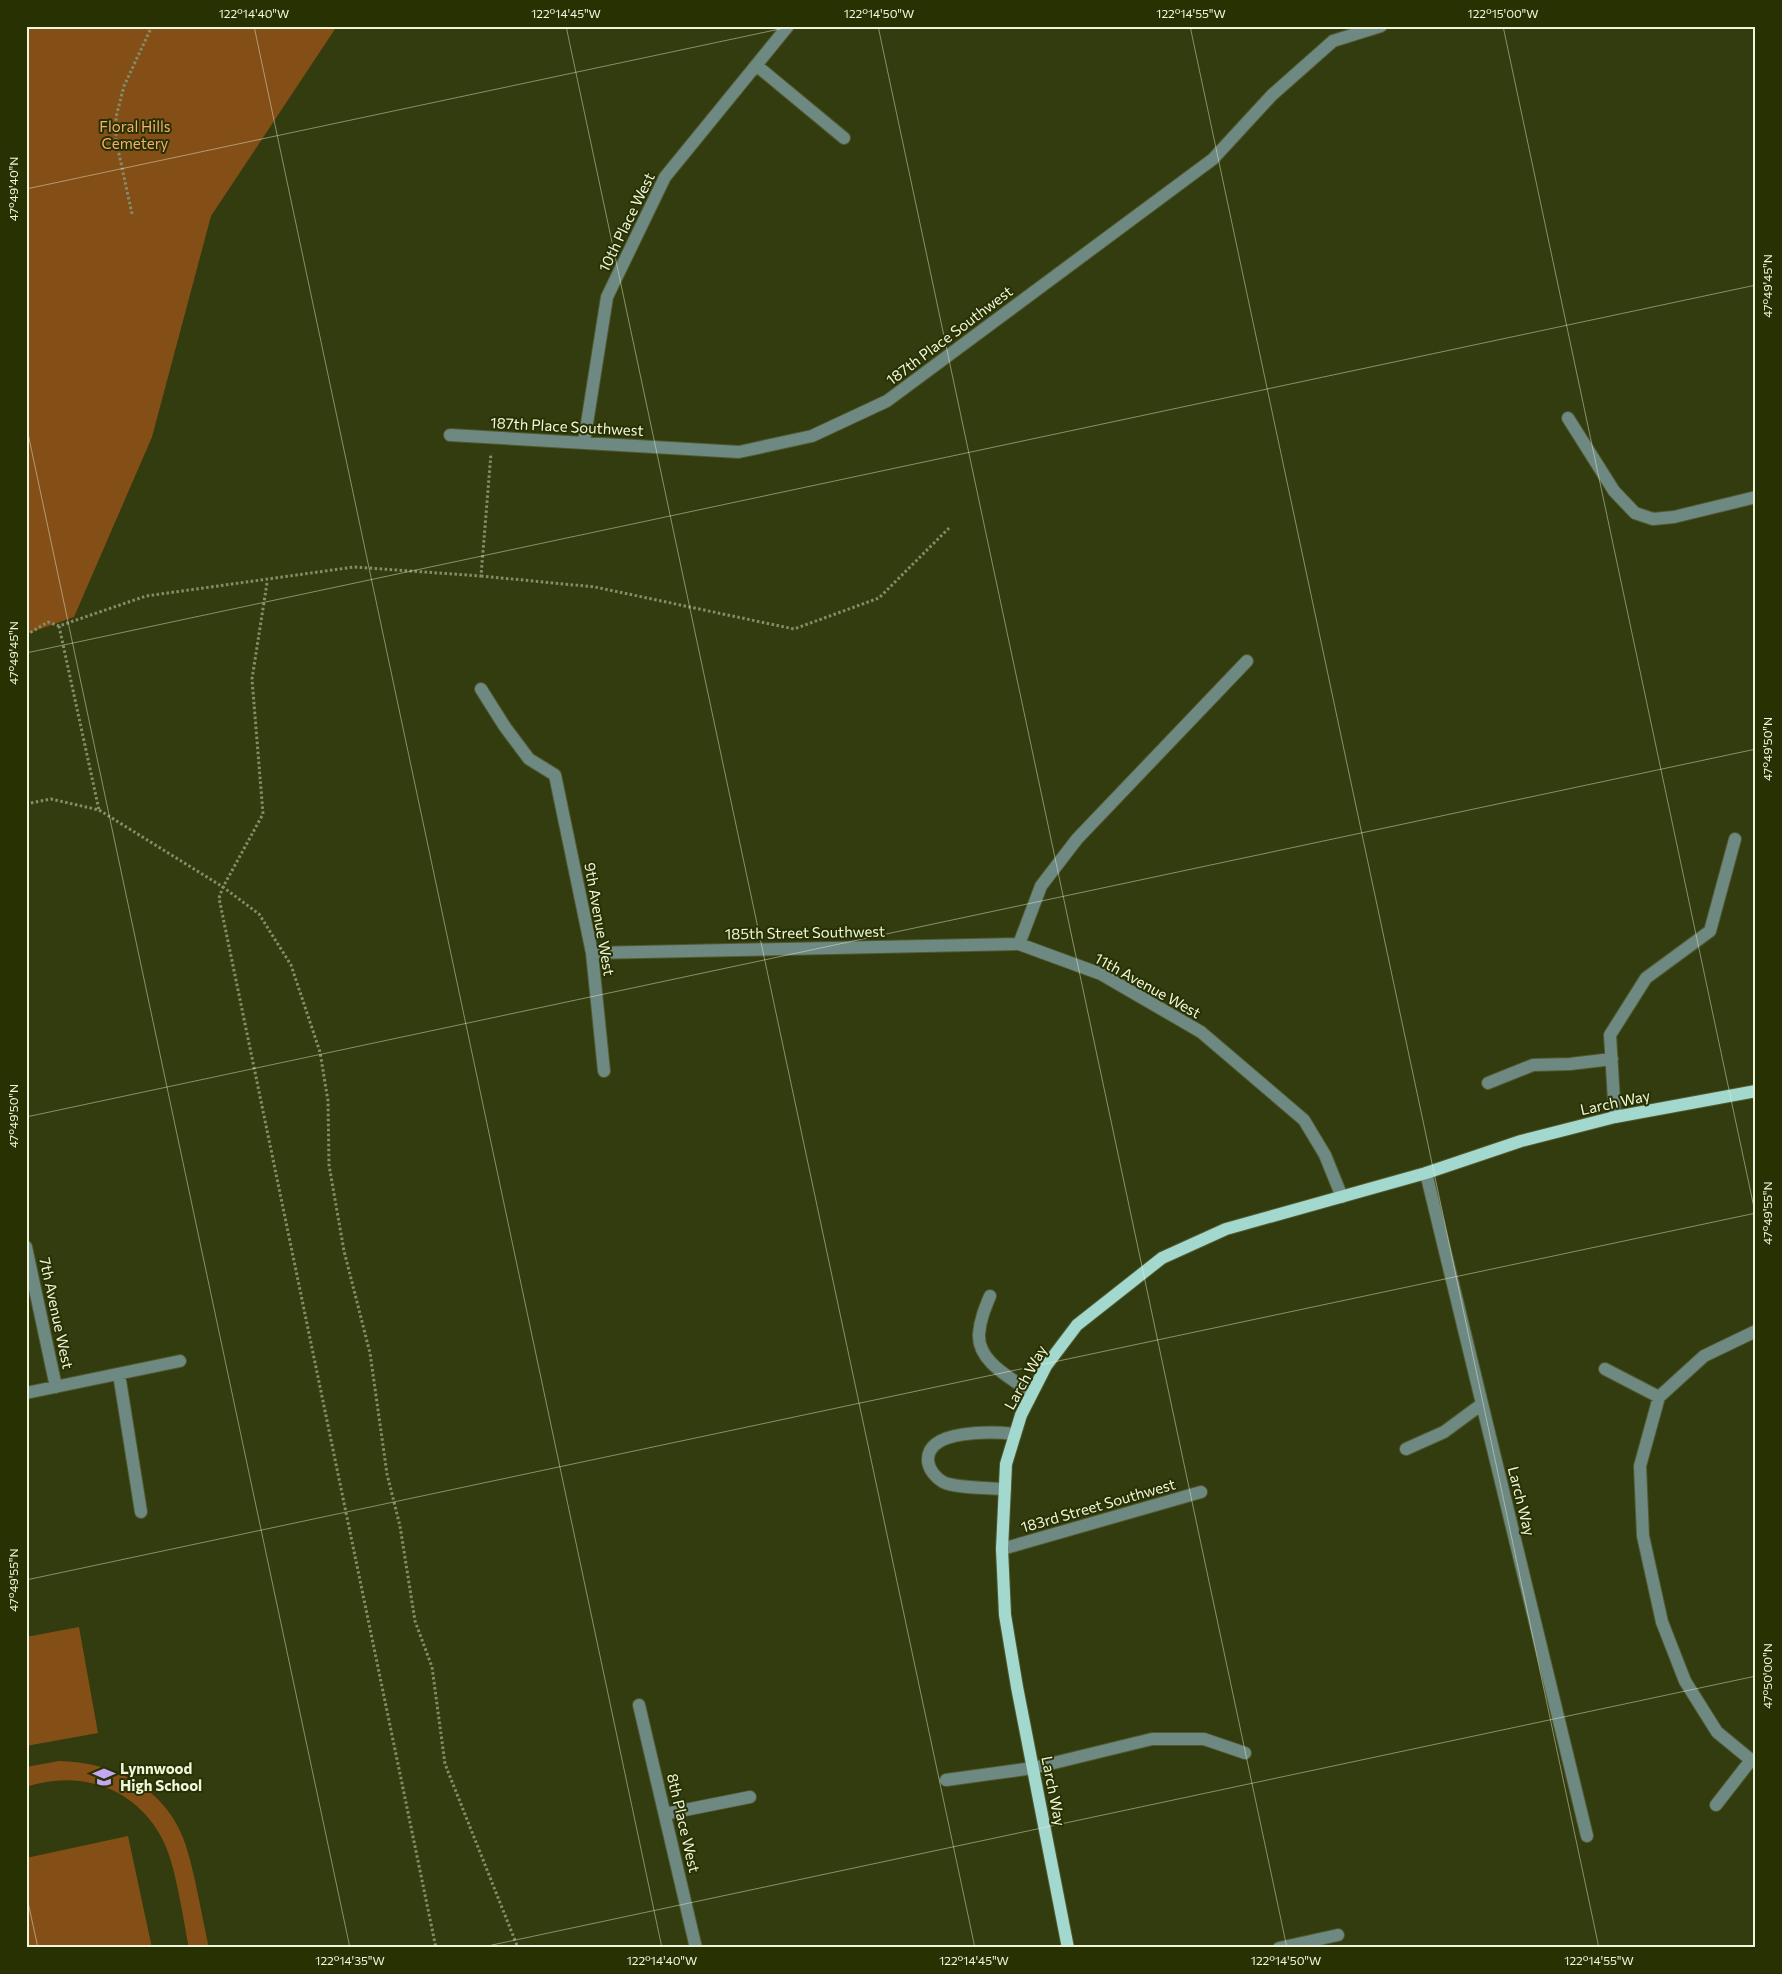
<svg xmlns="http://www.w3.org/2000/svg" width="1782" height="1974" font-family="Commissioner,sans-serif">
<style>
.green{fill:#844e17}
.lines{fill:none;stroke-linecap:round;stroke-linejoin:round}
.minor-casing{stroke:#505a2f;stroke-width:14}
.major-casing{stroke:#505a2f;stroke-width:14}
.path{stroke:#848d68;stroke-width:3;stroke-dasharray:2.5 2.5;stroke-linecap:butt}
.minor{stroke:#6e8882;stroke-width:12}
.major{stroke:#a2d8cd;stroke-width:12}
.ticks{fill:none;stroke:#eff6dd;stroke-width:1;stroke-opacity:0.45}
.labels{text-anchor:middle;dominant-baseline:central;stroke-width:4;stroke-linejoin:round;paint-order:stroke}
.park-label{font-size:15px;fill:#f9ae6f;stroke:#283102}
.street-label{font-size:15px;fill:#eff6dd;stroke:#283102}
.poi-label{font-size:15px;font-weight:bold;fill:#eff6dd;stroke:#283102;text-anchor:start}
.neatline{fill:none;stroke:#eff6dd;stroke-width:2}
.ticks-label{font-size:12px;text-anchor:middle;fill:#eff6dd}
</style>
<rect width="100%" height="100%" fill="#323c0e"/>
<path class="green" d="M26,26H337L211,216L152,437L74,617L26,634Z
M79,1627L98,1733L26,1746V1637Z
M59,1761C114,1762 166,1788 185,1843C196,1877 201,1913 209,1948H189C183,1918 177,1874 166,1847C142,1790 83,1768 26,1787V1767Z
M128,1836L152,1948H26V1858Z"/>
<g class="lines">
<g class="minor-casing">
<path id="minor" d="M756,65L844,138
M1568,418L1614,491L1635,513L1653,519L1674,517L1756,497
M450,435L739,452L812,436L887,401L1213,159L1272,95L1333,41L1381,26
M584,442L607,297L665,177L788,26
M481,689L505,727L529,759L555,775L592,953L604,1071
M1019,944L1041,886L1077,839L1247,661
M592,953L1019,944L1101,974L1201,1032L1304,1120L1325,1155L1342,1197
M1488,1083L1533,1065L1570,1064L1612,1059
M1615,1117L1610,1035L1646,978L1710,931L1735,839
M1426,1173L1587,1836
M26,1247L56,1387
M990,1296C985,1308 980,1320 979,1334C977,1362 1013,1379 1032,1393
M1605,1369L1659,1397L1704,1356L1756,1331
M119,1374L141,1512
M26,1393L180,1361
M1659,1397L1640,1466L1643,1536L1662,1622L1685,1681L1717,1732L1751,1760L1756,1762
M1406,1449L1444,1432L1482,1404
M1005,1489C991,1488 954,1488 943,1482C936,1478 929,1470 928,1461C926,1428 995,1432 1015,1434
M1002,1549L1201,1492
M639,1705L696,1948
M946,1780L1033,1768L1152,1739H1204L1245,1753
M1716,1805L1751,1760
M665,1814L750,1797
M1279,1948L1338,1935"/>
</g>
<g class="major-casing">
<path id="major" d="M1068,1948L1017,1687L1005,1615L1002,1549L1006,1464L1021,1415L1046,1366L1077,1325L1162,1258L1226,1229L1426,1173L1521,1141L1615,1117L1756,1091"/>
</g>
<path class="path" d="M132,214L116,140V117L124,86L152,26
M481,576L595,587L794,629L879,598L949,528
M267,583L252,679L263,814L223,887L219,898L436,1948
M59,626L99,810
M26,635L48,622L59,626L146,596L354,567L481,576L491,453
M26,804L51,799L99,810L223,887L259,914L291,965L320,1052L328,1101L329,1165L344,1251L370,1353L387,1474L400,1526L415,1621L432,1667L445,1764L518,1948"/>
<use href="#minor" class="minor"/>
<use href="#major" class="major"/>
</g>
<path class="ticks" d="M254,26L662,1948M566,26L975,1948M878,26L1287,1948M1190,26L1599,1948M1503,26L1756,1217M26,189L794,26M26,424L350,1948M26,653L1756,285M26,1117L1756,749M26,1580L1756,1213M26,1893L38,1948M478,1948L1756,1676"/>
<defs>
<g id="school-bare" transform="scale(1.725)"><path d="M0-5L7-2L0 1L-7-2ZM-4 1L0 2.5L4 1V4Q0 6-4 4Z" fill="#c2a7f2" stroke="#283102" stroke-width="2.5" paint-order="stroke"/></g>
</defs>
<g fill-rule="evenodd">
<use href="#school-bare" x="104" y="1777"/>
</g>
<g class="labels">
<g class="park-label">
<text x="135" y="126">Floral Hills<tspan x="135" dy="17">Cemetery</tspan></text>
</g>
<g class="street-label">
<text transform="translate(626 222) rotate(-64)">10th Place West</text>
<text transform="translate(949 335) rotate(-37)">187th Place Southwest</text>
<text transform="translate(567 426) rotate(3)">187th Place Southwest</text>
<text transform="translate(600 919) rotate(80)">9th Avenue West</text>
<text transform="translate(805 932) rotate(-1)">185th Street Southwest</text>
<text transform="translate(1148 985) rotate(29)">11th Avenue West</text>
<text transform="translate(1615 1102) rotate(-12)">Larch Way</text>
<text transform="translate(57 1313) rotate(78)">7th Avenue West</text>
<text transform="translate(1025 1377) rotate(-61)">Larch Way</text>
<text transform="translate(1522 1501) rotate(76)">Larch Way</text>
<text transform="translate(1098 1505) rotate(-16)">183rd Street Southwest</text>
<text transform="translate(1054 1791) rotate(79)">Larch Way</text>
<text transform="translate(684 1823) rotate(77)">8th Place West</text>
</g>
<g class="poi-label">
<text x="120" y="1768">Lynnwood<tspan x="120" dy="17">High School</tspan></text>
</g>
</g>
<rect width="1782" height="1974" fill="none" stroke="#283102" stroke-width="55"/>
<rect x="28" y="28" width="1726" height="1918" class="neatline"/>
<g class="ticks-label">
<text x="254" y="18">122°14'40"W</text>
<text x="566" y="18">122°14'45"W</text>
<text x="879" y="18">122°14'50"W</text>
<text x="1191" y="18">122°14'55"W</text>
<text x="1503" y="18">122°15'00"W</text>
<text transform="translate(14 189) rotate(-90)" y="4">47°49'40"N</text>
<text transform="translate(1768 286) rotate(-90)" y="4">47°49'45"N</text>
<text transform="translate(14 653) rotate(-90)" y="4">47°49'45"N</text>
<text transform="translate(1768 749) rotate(-90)" y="4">47°49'50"N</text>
<text transform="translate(14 1116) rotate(-90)" y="4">47°49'50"N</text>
<text transform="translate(1768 1213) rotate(-90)" y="4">47°49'55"N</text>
<text transform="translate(14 1580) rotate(-90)" y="4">47°49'55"N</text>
<text transform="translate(1768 1676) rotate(-90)" y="4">47°50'00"N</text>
<text x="350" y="1965">122°14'35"W</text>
<text x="662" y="1965">122°14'40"W</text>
<text x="974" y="1965">122°14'45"W</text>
<text x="1286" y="1965">122°14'50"W</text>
<text x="1599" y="1965">122°14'55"W</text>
</g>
</svg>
